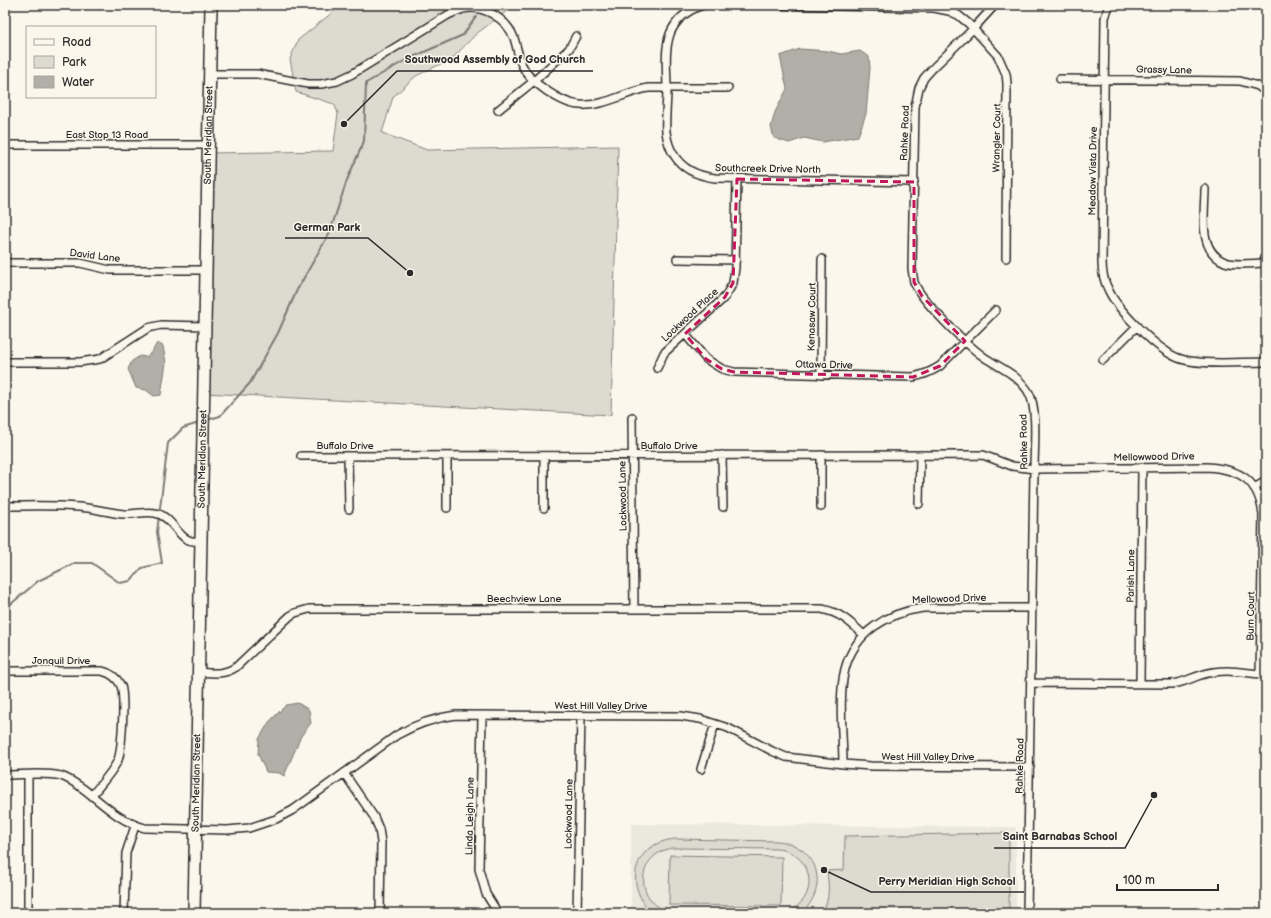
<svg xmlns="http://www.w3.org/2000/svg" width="1271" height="918" font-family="'Balsamiq Sans',sans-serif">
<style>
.built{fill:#ebe8de}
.green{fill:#dddad0;stroke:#84827e}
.water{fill:#b1afa7;stroke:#7b7a75}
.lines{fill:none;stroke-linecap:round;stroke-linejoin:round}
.stream{stroke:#7b7a75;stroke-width:2}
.street-casing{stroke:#2b2b2b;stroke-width:10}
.primary-casing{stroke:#2b2b2b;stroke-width:14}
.street{stroke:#fbf7ec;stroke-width:7}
.primary{stroke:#fbf7ec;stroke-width:11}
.marked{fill:none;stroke:#c2185b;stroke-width:3;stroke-dasharray:8 5;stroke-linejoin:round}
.labels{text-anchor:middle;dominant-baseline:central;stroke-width:3;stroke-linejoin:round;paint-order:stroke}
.street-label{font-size:10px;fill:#2b2b2b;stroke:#fbf7ec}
.leader{fill:none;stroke:#2b2b2b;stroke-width:1.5}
.callout-dot{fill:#2b2b2b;stroke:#fbf7ec;stroke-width:1.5}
.callout-label{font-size:11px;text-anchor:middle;font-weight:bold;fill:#2b2b2b;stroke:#fbf7ec;stroke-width:3;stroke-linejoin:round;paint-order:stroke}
</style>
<rect width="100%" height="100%" fill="#fbf7ec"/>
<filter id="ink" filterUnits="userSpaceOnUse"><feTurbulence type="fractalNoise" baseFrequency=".025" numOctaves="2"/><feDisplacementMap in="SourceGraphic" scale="8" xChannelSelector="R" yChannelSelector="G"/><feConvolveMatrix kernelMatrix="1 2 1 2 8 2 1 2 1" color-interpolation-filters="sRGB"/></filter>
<g filter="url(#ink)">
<path class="built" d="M631,824L1016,827V913H631Z"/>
<path class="green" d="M297,5H515L476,34L453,58L416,76L393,97L382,133L427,150L618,146L611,415L204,393L208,153L333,151L338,113L334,104L296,92L290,59L298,40L338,8Z
M1009,833V913H822C830,899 829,887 827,871L844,870L845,836Z
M676,839L777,841C816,844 831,885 802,913H783C821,903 816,853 777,849L672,848C635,855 634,902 670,912L735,913H641V912L650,911C623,882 635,842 676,839Z
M670,855L782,857L781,906L669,905Z"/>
<path class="water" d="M800,49L828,51L841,54L860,51L869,57L870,68L866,114L858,136L823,142L804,138L789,143L774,138L771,127L775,112L787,89L780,56Z
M157,343L163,346L166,363L161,395L154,396L146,390L136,388L128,369L132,361L140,356L147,357L153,350Z
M298,703L309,710L311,723L301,736L284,776L279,773L266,772L258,754L259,739L269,722L286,705Z"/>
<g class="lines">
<path class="stream" d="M207,420L220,416L250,383L278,333L297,290L330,232L347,180L364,141L366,83L406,60L463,35L476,17
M5,609L38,581L75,563H92L120,583L130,581L142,568L162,563L157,532L168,443L183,428L199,423"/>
<g class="street-casing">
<path id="street" d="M703,5C688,10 676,19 670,34C664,51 667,72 667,89C667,103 665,118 666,132C667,139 670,149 674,155C683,170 699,176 715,178L914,182
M782,5L934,8L949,11L958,15L968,23L998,56L1006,74L1007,83L1006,258
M995,5L973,29L932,69L924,78L919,88L915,107L912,269C913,273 913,278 914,282C920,300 967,345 984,357C1000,368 1019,375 1029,393C1038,409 1034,449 1034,469L1027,913
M1109,5L1105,18L1102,262C1102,272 1104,282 1109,291C1118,310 1150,341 1167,352C1174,357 1182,360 1190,361C1213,365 1242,362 1266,362
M210,74H257L308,84H321L337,81L352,74L448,15C453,13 458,10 463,9C483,4 507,19 514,38C517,47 518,56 522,65C529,82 562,104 580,105C604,107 625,92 648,88H728
M1060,79L1240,81L1258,86L1266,92
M498,110L534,81L569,49L576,36
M5,145H208
M1205,189C1205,213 1197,251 1225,262C1236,266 1255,263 1266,263
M677,259L736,260
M5,263H80L110,270H207
M685,334L706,359L722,369L734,372L913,377C924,375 931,372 940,366L996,310
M1103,360L1137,326
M5,362H80L100,359L148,328L161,325L206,326
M657,368L664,353L725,297L733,283L735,268L737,179
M821,375L822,259
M632,417L634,609
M722,455L723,507
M821,455V507
M301,456L983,455L1012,466L1034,469L1207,467C1240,469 1259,480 1263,515L1260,674
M348,456L349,509
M447,456V508
M544,456V508
M1254,488L1266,481
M919,504L920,455
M5,506C29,506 54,505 79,507C94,508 109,513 124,514C134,515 144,511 155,513C175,516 179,548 201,540
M5,671H102C111,673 117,677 121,686C125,697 122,749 118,760C112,773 100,785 92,795
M198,672C213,673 224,675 236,667L290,616L295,613L309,609H822C841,613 850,622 864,635
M1031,683L1172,684C1183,683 1191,678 1201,675C1223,668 1244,672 1266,675
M1140,684L1142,467
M482,716L479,869L486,894L498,913
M843,764C843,735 838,697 845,669C855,632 887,613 923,608H1032
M701,769L715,724
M344,773L374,817L379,829L381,842L380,913
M5,775C22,775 45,772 61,776C70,779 78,785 85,790C104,805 121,822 145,828L227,830L249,828L276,819L293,810L397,735C416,724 434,718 456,715L681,716L700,719L728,728L772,751L786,757L843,764L871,766L1030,767
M28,913V775
M124,913L126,853L135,826
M577,913L581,716"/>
</g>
<g class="primary-casing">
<g id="primary">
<path id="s1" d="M194,913L211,5"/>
</g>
</g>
<use href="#street" class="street"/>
<use href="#primary" class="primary"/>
</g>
</g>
<path class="marked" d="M737,179L914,182V282L922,296L965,341L940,366L913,377L734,372L722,369L706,359L685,334L725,297L733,283Z"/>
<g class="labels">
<g class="street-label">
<text transform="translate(1164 70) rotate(1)">Grassy Lane</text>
<text transform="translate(905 133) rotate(-88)">Rahke Road</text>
<text x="107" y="135">East Stop 13 Road</text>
<text stroke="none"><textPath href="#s1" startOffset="778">South Meridian Street</textPath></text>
<text transform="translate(997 138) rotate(-89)">Wrangler Court</text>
<text transform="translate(768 169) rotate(1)">Southcreek Drive North</text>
<text transform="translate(1093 171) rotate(-89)">Meadow Vista Drive</text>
<text transform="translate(95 256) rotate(7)">David Lane</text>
<text transform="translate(690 315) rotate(-43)">Lockwood Place</text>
<text transform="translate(812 317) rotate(-89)">Kenasaw Court</text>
<text transform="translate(824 365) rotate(1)">Ottawa Drive</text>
<text transform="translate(1024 442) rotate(-91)">Rahke Road</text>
<text x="345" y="446">Buffalo Drive</text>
<text x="669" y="446">Buffalo Drive</text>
<text transform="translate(1154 457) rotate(-1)">Mellowwood Drive</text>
<text stroke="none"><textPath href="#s1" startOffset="454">South Meridian Street</textPath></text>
<text transform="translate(623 496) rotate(-91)">Lockwood Lane</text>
<text transform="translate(1131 576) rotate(-89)">Parish Lane</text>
<text x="524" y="599">Beechview Lane</text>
<text transform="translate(949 599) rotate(-2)">Mellowood Drive</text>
<text transform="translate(1251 616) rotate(-89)">Burn Court</text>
<text x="61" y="661">Jonquil Drive</text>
<text x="601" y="706">West Hill Valley Drive</text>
<text x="928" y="757">West Hill Valley Drive</text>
<text transform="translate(1020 766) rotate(-89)">Rahke Road</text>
<text stroke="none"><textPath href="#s1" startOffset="130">South Meridian Street</textPath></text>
<text transform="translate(569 814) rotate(-89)">Lockwood Lane</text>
<text transform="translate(470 816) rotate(-89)">Linda Leigh Lane</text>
</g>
</g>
<path class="leader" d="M344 124L397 71H593M410 273L368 238H285M1154 795L1125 848H994M824 870L871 892H1024"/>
<g class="callout-dot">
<circle cx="344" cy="124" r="4"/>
<circle cx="410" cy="273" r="4"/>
<circle cx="1154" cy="795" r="4"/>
<circle cx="824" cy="870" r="4"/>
</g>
<g class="callout-label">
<text x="495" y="63">Southwood Assembly of God Church</text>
<text x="327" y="231">German Park</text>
<text x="1060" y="840">Saint Barnabas School</text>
<text x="947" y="885">Perry Meridian High School</text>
</g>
<rect width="1271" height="918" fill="none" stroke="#fbf7ec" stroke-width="20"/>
<rect x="10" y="10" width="1251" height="898" fill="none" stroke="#2b2b2b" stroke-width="1.5" filter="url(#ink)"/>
<rect x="26" y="26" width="130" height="72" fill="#fbf7ec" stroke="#a8a59f"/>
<rect x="34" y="39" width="20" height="6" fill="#fbf7ec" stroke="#a8a59f"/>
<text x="62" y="46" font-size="12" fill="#2b2b2b">Road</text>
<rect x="34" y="56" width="20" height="12" fill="#dddad0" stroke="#a8a59f"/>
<text x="62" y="66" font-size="12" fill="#2b2b2b">Park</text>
<rect x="34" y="76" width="20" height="12" fill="#b1afa7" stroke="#a8a59f"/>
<text x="62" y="86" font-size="12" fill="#2b2b2b">Water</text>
<path d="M1117 884v6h101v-6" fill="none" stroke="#2b2b2b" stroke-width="2"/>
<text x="1123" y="884" font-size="12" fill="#2b2b2b" stroke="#fbf7ec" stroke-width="3" paint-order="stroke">100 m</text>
</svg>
